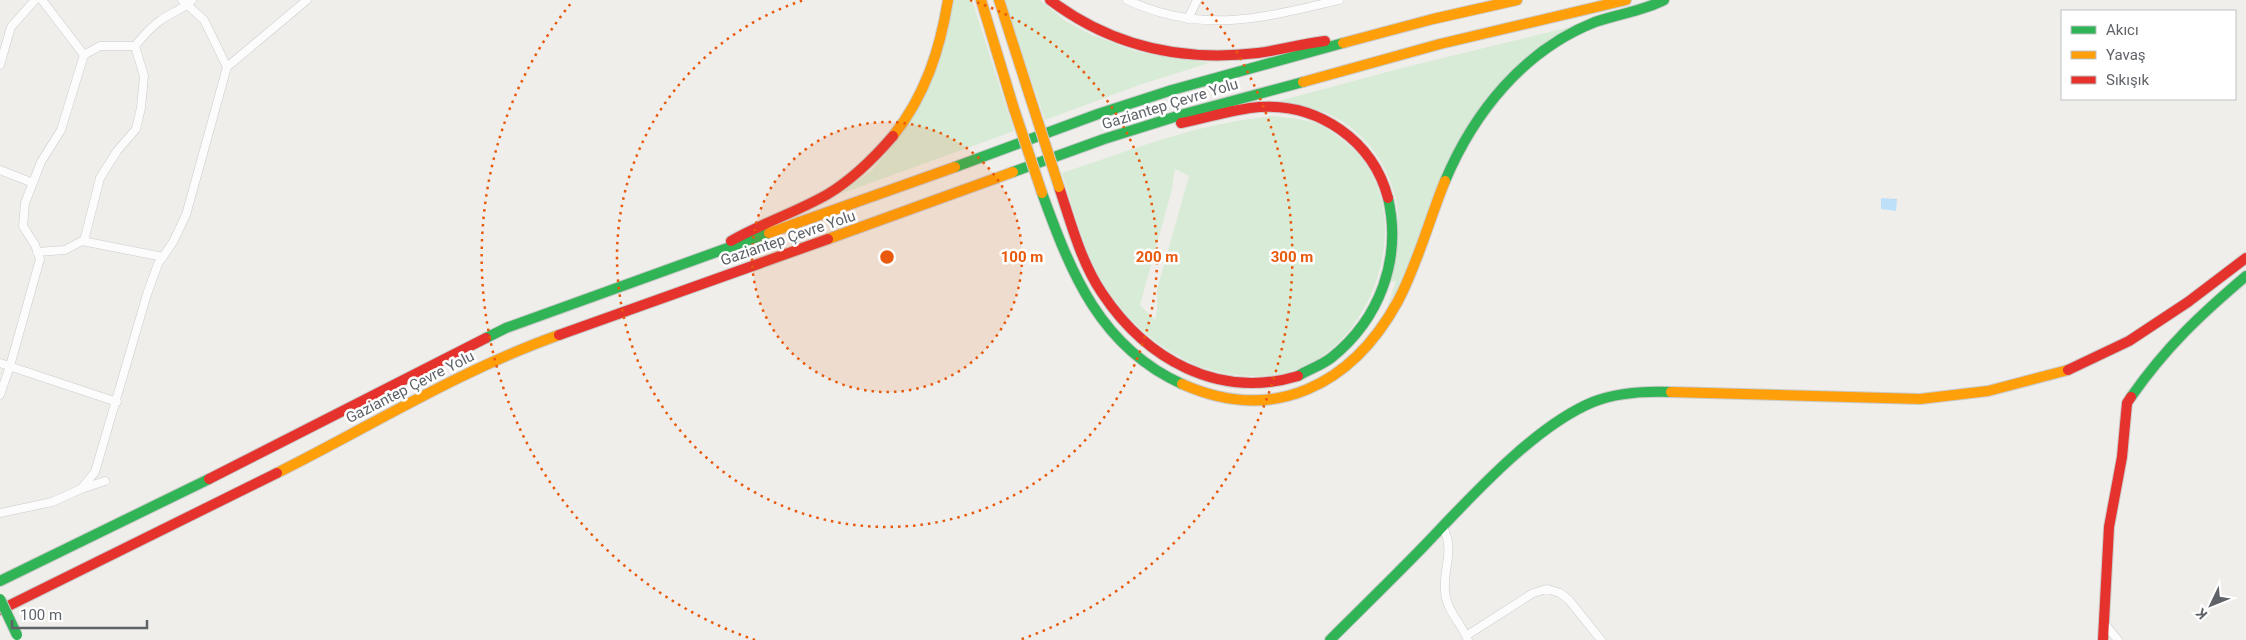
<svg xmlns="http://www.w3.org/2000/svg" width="2246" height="640" font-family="Roboto,sans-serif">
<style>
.grass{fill:#d8ebd6;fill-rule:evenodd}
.water{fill:url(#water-ripples)}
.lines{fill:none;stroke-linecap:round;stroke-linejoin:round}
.street-casing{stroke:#cbcccc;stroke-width:9}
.fast-casing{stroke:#cacacb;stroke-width:12}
.slow-casing{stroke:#cacacb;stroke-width:12}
.jam-casing{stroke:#cacacb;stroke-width:12}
.street{stroke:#fdfcfc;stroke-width:8}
.fast{stroke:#30b455;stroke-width:10}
.slow{stroke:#ff9f0a;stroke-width:10}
.jam{stroke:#e5322d;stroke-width:10}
.fast-bridge-casing{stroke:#cacacb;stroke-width:12;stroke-linecap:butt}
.slow-bridge-casing{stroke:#cacacb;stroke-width:12;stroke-linecap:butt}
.fast-bridge{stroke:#30b455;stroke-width:10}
.slow-bridge{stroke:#ff9f0a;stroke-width:10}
.ring{fill:none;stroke:#e8590c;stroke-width:2.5;stroke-dasharray:2.5 5}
.labels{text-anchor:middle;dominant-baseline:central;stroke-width:5;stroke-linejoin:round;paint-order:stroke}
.street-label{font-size:15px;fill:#5f6368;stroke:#fff}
.centre{fill:#e8590c;stroke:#fff;stroke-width:2.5}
.ring-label{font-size:15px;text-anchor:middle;font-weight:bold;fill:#e8590c;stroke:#fff;stroke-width:5;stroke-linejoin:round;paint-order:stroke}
</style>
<defs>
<pattern id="water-ripples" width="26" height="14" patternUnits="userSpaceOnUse" patternTransform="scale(1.25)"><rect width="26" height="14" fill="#bfe0f9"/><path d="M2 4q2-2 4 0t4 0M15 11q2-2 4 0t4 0" fill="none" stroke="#9eb9cd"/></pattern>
</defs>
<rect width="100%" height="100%" fill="#efeeea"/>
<path class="grass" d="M954,0H972L1014,131L840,194L872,170L905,130Z
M1004,0H1040L1064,20L1092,35L1138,52L1209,63L1139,85L1045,120Z
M1570,27L1485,99L1399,286L1387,307L1396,281L1390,282C1393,261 1398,238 1398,217C1396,172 1366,129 1324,112C1310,107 1294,105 1279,101L1402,68Z
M1275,116C1288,118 1303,119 1316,123C1326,127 1336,135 1344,141C1413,194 1387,309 1324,355C1295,377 1257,379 1223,373C1178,364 1137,332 1111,295C1086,260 1075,214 1062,173C1132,150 1200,122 1275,116ZM1175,169L1189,176L1157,290V311L1155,320L1140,305L1172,189Z"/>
<path class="water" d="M1881,198L1897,199L1896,211L1881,209Z"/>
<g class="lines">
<g class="street-casing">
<path id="street" d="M182,0L204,20L227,67
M1127,0C1203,35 1262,18 1339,0
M1188,19L1197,0
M84,55L100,46H135
M0,65L11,27L35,0
M0,170L33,183
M84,241L100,178L117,151L136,129L141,108L144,76L135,46C143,36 151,27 161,20C171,13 185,8 192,0
M37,252L65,250L82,241L163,257
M0,363L117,402
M0,395L10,366L40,259L35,245L23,226L25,203L41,162L61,130L84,55L42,0
M81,489L105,481
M0,513L52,502L81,489L95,472L147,294L158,264L173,242L186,215L227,67L307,0
M1443,527C1455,552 1443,567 1445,591C1446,610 1461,623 1468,640
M2103,622L2118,640
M1466,636L1533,593L1547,589L1560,593L1569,600L1601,640"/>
</g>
<g class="fast-casing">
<path id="fast" d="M955,167L1098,114L1172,90L1343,43
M1013,172L1104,139L1184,114L1303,82
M1445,181C1474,112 1524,50 1595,22C1618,14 1643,11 1664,0
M1042,193C1071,273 1100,347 1182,384
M486,338L506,328L769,233
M1298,376C1308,370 1322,365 1331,358C1380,319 1402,259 1388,198
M2131,397C2166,347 2200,315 2246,276
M0,581L209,479
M1330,640C1361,609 1393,578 1424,546C1468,500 1534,426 1593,402C1618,392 1645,391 1671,392"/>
</g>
<g class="slow-casing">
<path id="slow" d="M981,0L1014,109
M999,0L1031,100
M1343,43L1433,19L1517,0
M1303,82L1440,44L1626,0
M893,136C925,96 940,50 948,0
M769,233L955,167
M828,239L1013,172
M1182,384C1274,425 1352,385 1398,301C1418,263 1429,220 1445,181
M1671,392L1920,399L1988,391L2068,370
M277,473C371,426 460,370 559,335"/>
</g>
<g class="jam-casing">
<path id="jam" d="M1050,0C1111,46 1182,62 1258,53C1280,50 1302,44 1325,41
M1181,123C1207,118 1233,109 1259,107C1319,103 1373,141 1388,198
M1059,187C1071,223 1081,262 1102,293C1146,359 1218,400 1298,376
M731,241C762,223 797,212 828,194C853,179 874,158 893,136
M559,335L828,239
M2068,370L2129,341L2188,302L2246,258
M209,479L486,338
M0,610L277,473
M2103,640L2109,527L2122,457L2127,403L2131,397"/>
</g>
<use href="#street" class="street"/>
<use href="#fast" class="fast"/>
<use href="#slow" class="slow"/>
<use href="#jam" class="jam"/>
<g class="fast-bridge-casing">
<path id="fast-bridge" d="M0,599L17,635"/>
</g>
<g class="slow-bridge-casing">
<path id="slow-bridge" d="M1031,100L1059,187
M1014,109L1042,193"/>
</g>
<use href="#fast-bridge" class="fast-bridge"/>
<use href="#slow-bridge" class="slow-bridge"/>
</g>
<circle cx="887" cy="257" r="135" fill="#e8590c" fill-opacity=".12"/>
<g class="ring">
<circle cx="887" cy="257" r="135"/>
<path d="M970 0A270 270 0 1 1 804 0"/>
<path d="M755 640A405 405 0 0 1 572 2M1202 2A405 405 0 0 1 1019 640"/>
</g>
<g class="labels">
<g class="street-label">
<text transform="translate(1170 104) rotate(-17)">Gaziantep Çevre Yolu</text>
<text transform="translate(788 238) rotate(-19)">Gaziantep Çevre Yolu</text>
<text transform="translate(410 387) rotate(-27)">Gaziantep Çevre Yolu</text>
</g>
</g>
<circle cx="887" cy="257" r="8" class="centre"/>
<g class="ring-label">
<text x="1022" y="262">100 m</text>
<text x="1157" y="262">200 m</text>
<text x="1292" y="262">300 m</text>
</g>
<rect x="2061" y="10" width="175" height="90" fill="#ffffff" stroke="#bfc1c3"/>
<rect x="2071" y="26" width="25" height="8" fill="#30b455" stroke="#bfc1c3"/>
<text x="2106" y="35" font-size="15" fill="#5f6368">Akıcı</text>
<rect x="2071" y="51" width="25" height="8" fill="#ff9f0a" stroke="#bfc1c3"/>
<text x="2106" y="60" font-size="15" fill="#5f6368">Yavaş</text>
<rect x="2071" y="76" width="25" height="8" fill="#e5322d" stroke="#bfc1c3"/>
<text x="2106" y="85" font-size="15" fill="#5f6368">Sıkışık</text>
<g transform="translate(2211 605) rotate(227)" stroke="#ffffff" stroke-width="4" paint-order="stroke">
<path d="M0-4L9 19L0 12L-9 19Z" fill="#5f6368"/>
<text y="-8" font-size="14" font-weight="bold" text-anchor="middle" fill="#5f6368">K</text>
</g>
<path d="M12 620v8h135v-8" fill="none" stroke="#5f6368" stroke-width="2.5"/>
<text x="20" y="620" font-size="15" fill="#5f6368" stroke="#ffffff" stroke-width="4" paint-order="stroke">100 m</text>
</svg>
